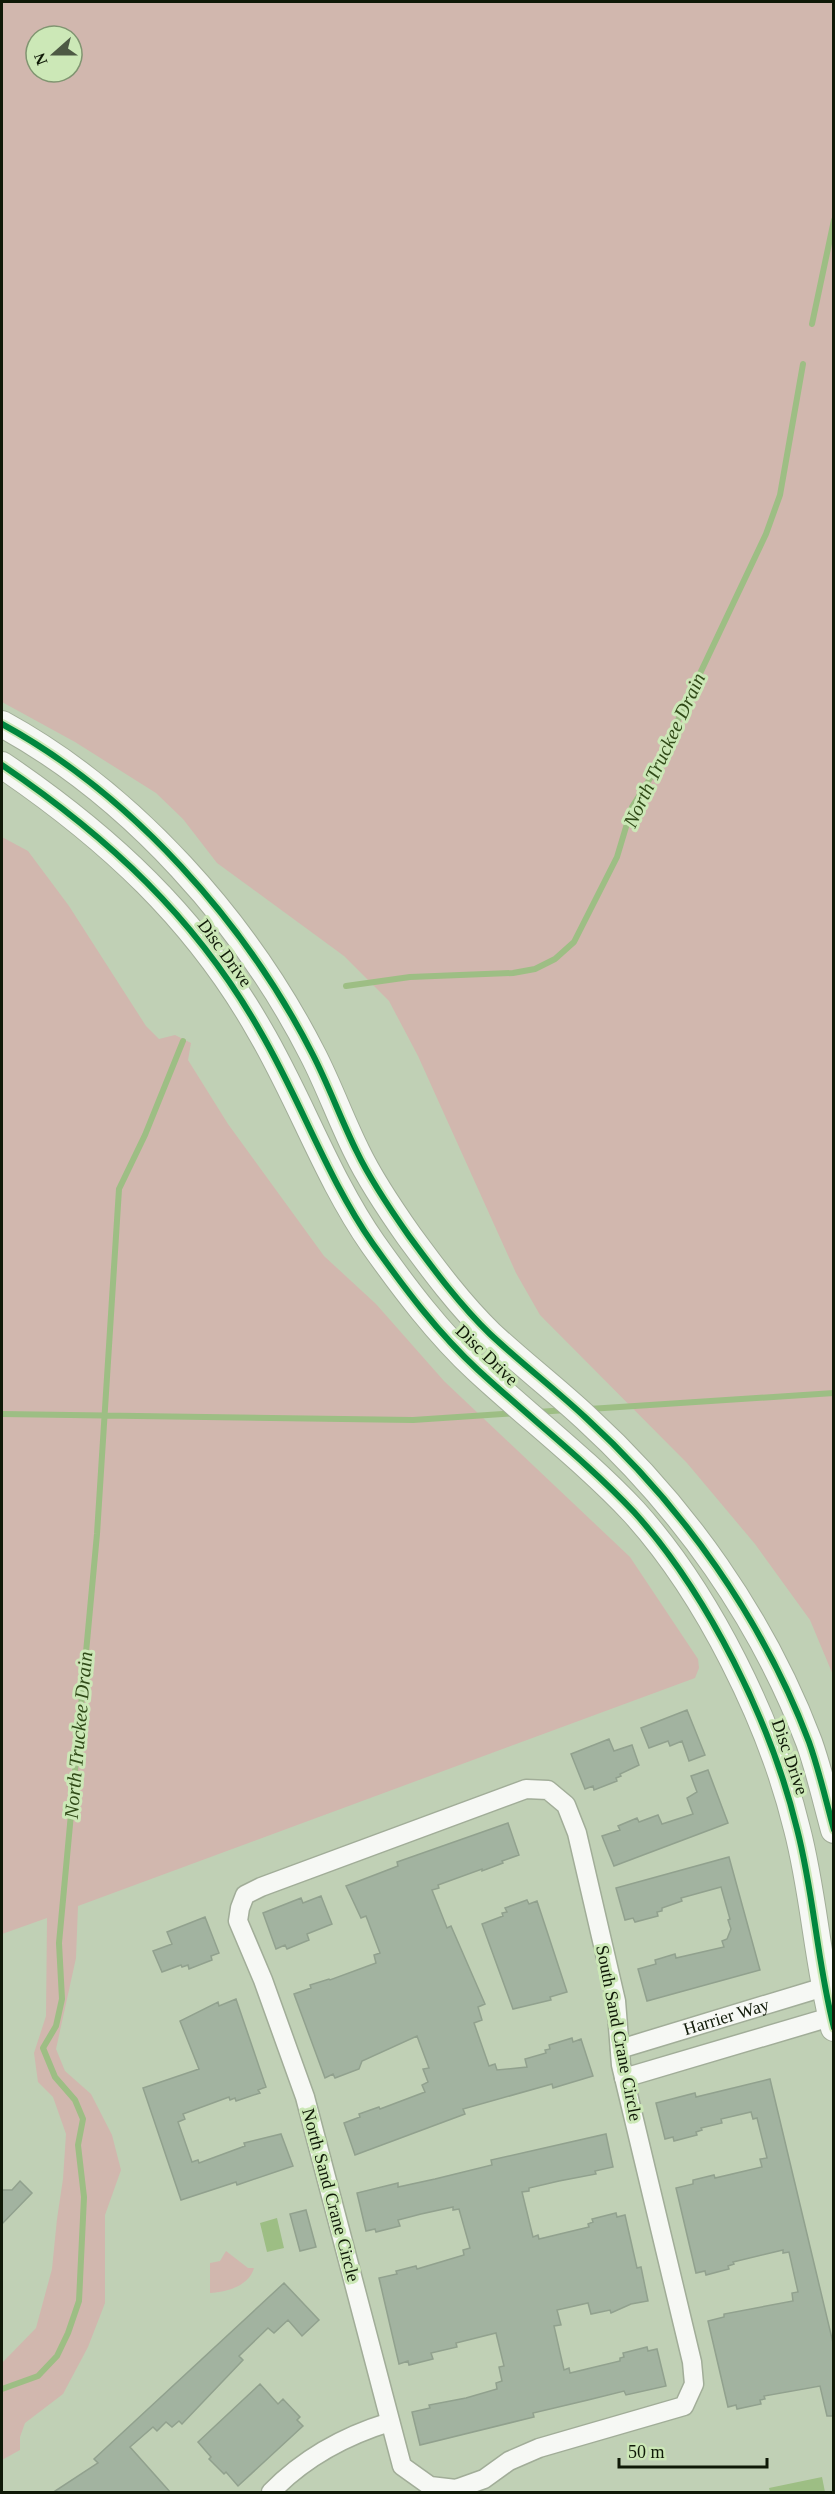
<svg xmlns="http://www.w3.org/2000/svg" width="835" height="2494" font-family="Georgia,serif">
<style>
.green{fill:#d1b7ae;fill-rule:evenodd}
.water{fill:#9dbe84}
.lines{fill:none;stroke-linecap:round;stroke-linejoin:round}
.stream{stroke:#9dbe84;stroke-width:6}
.building{fill:#a2b3a0;stroke:#91a18e;stroke-width:1.5}
.minor-casing{stroke:#a1ad98;stroke-width:21}
.secondary-casing{stroke:#a1ad98;stroke-width:28}
.minor{stroke:#f6f8f4;stroke-width:18}
.secondary{stroke:#f6f8f4;stroke-width:26}
.cycleway-casing{stroke:#cce8b7;stroke-width:10}
.cycleway{stroke:#00873e;stroke-width:6}
.labels{text-anchor:middle;dominant-baseline:central;stroke-width:6;stroke-linejoin:round;paint-order:stroke}
.street-label{font-size:18px;fill:#0f1907;stroke:#cce8b7}
.water-label{font-size:20px;font-style:italic;fill:#304a17;stroke:#cce8b7}
</style>
<rect width="100%" height="100%" fill="#c0d0b5"/>
<path class="green" d="M2,2H833V1675L810,1620L755,1544L687,1463L540,1315L516,1273L418,1056L389,1001L344,956L217,863L183,819L156,793L75,742L2,702ZM36,36H72V72H36Z
M2,837L28,851L69,906L146,1026L159,1039L175,1035L191,1043L188,1060L228,1124L324,1256L376,1304L444,1381L630,1557L698,1659L699,1668L695,1678L78,1906L76,1958L56,2049L65,2071L91,2094L112,2135L121,2170L105,2215V2303L88,2347L63,2394L25,2423L20,2437V2450L2,2460V2363L36,2328L52,2269L57,2219L63,2179L66,2134L53,2097L38,2082L34,2053L46,2016L47,1918L2,1934Z
M226,2251L248,2268H254C249,2286 227,2292 210,2293V2263L220,2261Z"/>
<path class="water" d="M277,2218L284,2248L267,2252L260,2223Z
M822,2477L825,2492H770L769,2488Z"/>
<g class="lines">
<path class="stream" d="M812,324L834,220
M346,986L410,977L513,973L535,969L555,959L574,942L617,857L632,807L651,777L766,534L780,495L803,364
M589,1409L834,1393
M538,1412L566,1410
M2,1414L413,1420L516,1413
M2,2389L38,2376L57,2356L68,2333L79,2301L84,2197L78,2145L83,2119L75,2100L55,2077L43,2048L56,2026L62,1999L59,1943L97,1534L119,1189L145,1135L183,1041"/>
</g>
<path class="building" d="M687,1710L705,1755L689,1761L682,1741L670,1746L668,1741L649,1748L641,1728Z
M609,1739L614,1751L632,1745L639,1765L620,1774L621,1776L616,1778L617,1781L594,1790L593,1786L585,1789L571,1754Z
M708,1770L728,1823L614,1866L602,1836L620,1830L618,1826L637,1818L639,1822L658,1815L662,1824L693,1814L687,1798L697,1792L691,1776Z
M508,1823L519,1855L502,1861L503,1863L482,1871V1869L438,1885L439,1888L432,1890L447,1928L451,1926L485,2004L478,2007L482,2020L474,2023L489,2066L495,2064L497,2070L527,2067L525,2059L546,2053L545,2050L550,2049L549,2045L572,2038L573,2042L581,2039L593,2076L553,2088L552,2084L463,2109L465,2114L355,2155L344,2123L360,2117L359,2114L379,2107L380,2109L425,2092L422,2085L428,2082L423,2069L429,2068L417,2036L362,2061L359,2069L335,2078L333,2074L325,2078L294,1994L311,1988L310,1985L329,1979L330,1980L376,1963L374,1955L380,1953L366,1916L361,1918L346,1886L398,1866L397,1862Z
M729,1857L760,1970L647,2001L638,1969L656,1964L655,1960L675,1954L676,1958L724,1947L722,1941L727,1939L731,1929L728,1920L730,1919L721,1887L681,1898L682,1901L662,1908V1911L657,1912L658,1916L635,1922L633,1918L625,1920L616,1888Z
M321,1896L332,1924L307,1934L309,1940L287,1949L285,1945L276,1949L263,1913L301,1898L303,1903Z
M527,1900L529,1904L537,1901L567,1992L550,1997L551,2000L513,2009L482,1924L503,1916L502,1913L507,1912L505,1908Z
M205,1917L219,1953L211,1956L212,1960L189,1969L188,1965L182,1967L181,1965L162,1972L153,1951L172,1944L167,1932Z
M236,1999L266,2087L258,2090L260,2093L236,2101L235,2098L230,2100L229,2097L183,2114L185,2119L178,2122L192,2162L198,2160L199,2163L245,2146L244,2143L281,2134L293,2166L237,2185L236,2182L181,2200L143,2088L199,2069L180,2021L218,2002L219,2006Z
M770,2079L834,2347V2416H827L820,2386L764,2396L765,2399L760,2400L761,2404L737,2409L736,2405L728,2407L708,2321L724,2317V2314L793,2301L792,2293L798,2292L789,2252L783,2253V2250L733,2262L734,2264L728,2266L729,2269L706,2275L705,2271L696,2273L676,2188L693,2184V2180L714,2175L715,2178L762,2167L760,2159L767,2158L757,2118L753,2119L751,2112L721,2119L722,2123L701,2128L702,2130L696,2132L697,2135L674,2141L673,2137L665,2139L656,2103L695,2093L696,2097Z
M606,2134L613,2167L595,2171L596,2174L559,2181L529,2188V2191L522,2192L533,2237L538,2235L539,2239L589,2227L588,2224L593,2222L592,2219L616,2213L617,2217L625,2215L637,2268L641,2267L648,2301L631,2304L611,2313L610,2310L591,2314L588,2303L557,2310L561,2325L554,2326L564,2370L569,2368L570,2373L620,2361V2358L624,2357L623,2353L647,2347L648,2351L657,2349L666,2386L626,2395L624,2391L588,2400L533,2413L534,2417L420,2445L412,2412L430,2408L429,2405L466,2398L497,2389L496,2383L502,2381L499,2367L504,2366L496,2333L456,2343L457,2347L431,2353L433,2359L409,2365L408,2361L399,2364L379,2278L397,2274L396,2271L416,2266L417,2269L464,2255L463,2250L470,2248L459,2209L453,2210V2207L421,2214L398,2220L400,2226L376,2232L375,2229L366,2231L357,2193L398,2183V2187L435,2179L492,2165L491,2160Z
M20,2181L32,2193L2,2224V2190H12Z
M306,2210L316,2247L300,2251L290,2214Z
M284,2283L319,2320L302,2336L288,2320L274,2333L268,2328L239,2356L243,2360L182,2424L179,2421L172,2427L166,2422L157,2431L153,2427L130,2447L171,2493H52L98,2463L94,2459Z
M260,2384L278,2404L283,2399L300,2417L297,2420L303,2426L238,2486L226,2472L224,2474L209,2459L211,2457L198,2442Z"/>
<g class="lines">
<g class="minor-casing">
<g id="minor">
<path d="M526,1789L548,1790L566,1805L577,1833L616,2001L621,2065L692,2362L694,2384L684,2406L539,2448L509,2461L484,2479L456,2489L430,2486L402,2466L305,2097L263,1980L238,1921L240,1908L245,1895L261,1887Z"/>
<path id="s1" d="M620,2049L834,1984"/>
<path d="M624,2078L834,2016"/>
<path d="M271,2492C304,2458 344,2436 390,2422"/>
</g>
</g>
<g class="secondary-casing">
<path id="secondary" d="M2,724C132,795 246,923 313,1055C329,1086 341,1120 357,1152C371,1181 390,1209 409,1236C434,1270 460,1305 490,1334C521,1363 555,1389 586,1418C683,1507 762,1618 809,1742C819,1770 826,1801 834,1830
M2,765C108,837 196,918 260,1031C301,1101 327,1178 373,1244C405,1289 438,1333 478,1370C530,1418 586,1461 634,1512C708,1594 771,1722 797,1829C814,1894 817,1962 834,2028"/>
</g>
<use href="#minor" class="minor"/>
<use href="#secondary" class="secondary"/>
<g class="cycleway-casing">
<path id="cycleway" d="M2,724C132,795 246,923 313,1055C329,1086 341,1120 357,1152C371,1181 390,1209 409,1236C434,1270 460,1305 490,1334C521,1363 555,1389 586,1418C683,1507 762,1618 809,1742C819,1770 826,1801 834,1830
M2,765C108,837 196,918 260,1031C301,1101 327,1178 373,1244C405,1289 438,1333 478,1370C530,1418 586,1461 634,1512C708,1594 771,1722 797,1829C814,1894 817,1962 834,2028"/>
</g>
<use href="#cycleway" class="cycleway"/>
</g>
<g class="labels">
<g class="street-label">
<text transform="translate(225 953) rotate(54)">Disc Drive</text>
<text transform="translate(487 1355) rotate(44)">Disc Drive</text>
<text transform="translate(790 1757) rotate(71)">Disc Drive</text>
<text stroke="none"><textPath href="#s1" startOffset="111">Harrier Way</textPath></text>
<text transform="translate(619 2033) rotate(79)">South Sand Crane Circle</text>
<text transform="translate(331 2195) rotate(75)">North Sand Crane Circle</text>
</g>
<g class="water-label">
<text transform="translate(664 750) rotate(-65)">North Truckee Drain</text>
<text transform="translate(78 1735) rotate(-85)">North Truckee Drain</text>
</g>
</g>
<rect width="835" height="2494" fill="none" stroke="#0f1907" stroke-width="6"/>
<g transform="translate(54 54) rotate(249)"><circle r="28" fill="#cce8b7" stroke="#809571" stroke-width="1.5"/>
<path d="M0-4.5L10 22L0 15L-10 22Z" fill="#4d5944"/>
<text y="-9" font-size="16" font-weight="bold" text-anchor="middle" fill="#0f1907">N</text>
</g>
<path d="M619 2458v9h148v-9" fill="none" stroke="#0f1907" stroke-width="3"/>
<text x="628" y="2458" font-size="18" fill="#0f1907" stroke="#cce8b7" stroke-width="4.5" paint-order="stroke">50 m</text>
</svg>
